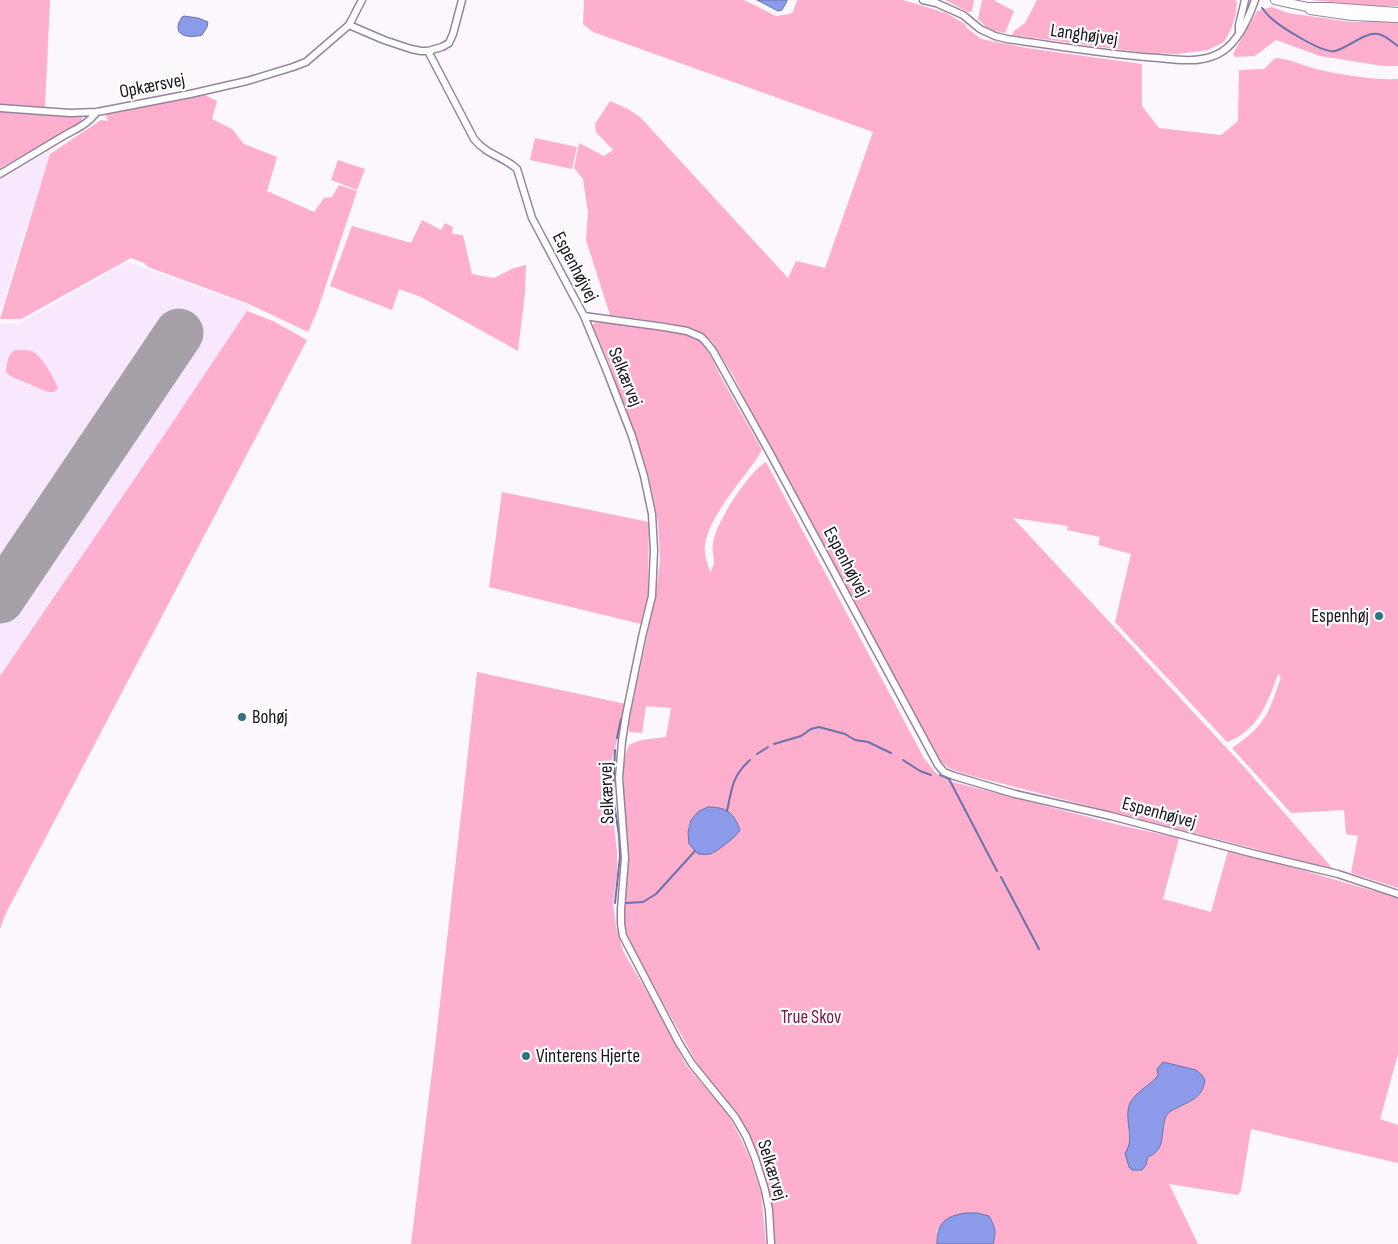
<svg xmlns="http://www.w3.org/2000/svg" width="1398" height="1244" font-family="'Sofia Sans Condensed',sans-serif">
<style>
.built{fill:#f7e8fe}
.green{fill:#feafcd}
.water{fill:#8b9ae9;stroke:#6972ac}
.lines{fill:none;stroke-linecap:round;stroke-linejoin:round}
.stream{stroke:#6972ac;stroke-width:2}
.runway{stroke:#a6a1a8;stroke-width:49}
.minor-casing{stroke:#95839e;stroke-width:9}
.tertiary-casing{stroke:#95839e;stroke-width:10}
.minor{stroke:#fff;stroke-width:6}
.tertiary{stroke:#fff;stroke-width:8}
.poi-dot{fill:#2e7382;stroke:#fff;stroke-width:2}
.labels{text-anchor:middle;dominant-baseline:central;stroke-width:4.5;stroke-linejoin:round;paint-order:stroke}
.street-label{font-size:19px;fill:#1a141d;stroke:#fff}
.poi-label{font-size:19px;fill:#1a141d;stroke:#fff;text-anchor:start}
.park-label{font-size:19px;fill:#81174d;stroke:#fff}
</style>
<rect width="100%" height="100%" fill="#fbf7fd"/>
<path class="built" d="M51,150L0,311V180Z
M128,262L250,306L248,312L0,680V323L18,324Z"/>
<path class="green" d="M0,0H50L45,108L0,104Z
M584,0H744L776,16L789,14L793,12L797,0H903L946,13L965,24L967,28L981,39L1027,48L1142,64V106L1159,128L1221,135L1238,121L1239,70L1264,69L1275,58C1291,59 1301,65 1316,69C1343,75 1371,80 1398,79V888L1351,873L1358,836L1346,834L1344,810L1291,813L1232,748C1265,726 1269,713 1281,677L1278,674C1268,703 1257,731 1227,742L1115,622L1131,554L1098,545L1100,537L1067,530L1068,526L1013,518L1246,769L1333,869L972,776C952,770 945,769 933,752L775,458L774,454L755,421L734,377L711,340L704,334L691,328L668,323L610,315L586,240L588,213L583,179L574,168L579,143L604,156L613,150L596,132L595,124L610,101L628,109L641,118L788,278L796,261L825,268L873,132L593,32L583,24Z
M945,0H974L972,11L968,12Z
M982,0H995V1L1014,11L1005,33L989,30L978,19Z
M1037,0H1235L1237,2L1235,17L1231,29L1224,42L1208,50L1178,54L1146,53L1012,35L1014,31L1025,23Z
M1309,0H1398V6H1374Z
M1272,7L1288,13L1351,22L1398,21V66H1383L1320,56L1276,40L1255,56L1235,57L1233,54L1257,11Z
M205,95L217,101L212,119L232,129L244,144L277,157L267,191L314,212L324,198L332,197L339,185L357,191L318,309L308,332L249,304L148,267L144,263L131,258L21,319H0L50,154L101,120L108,121L105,114Z
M0,110L54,116L82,117V122L0,168Z
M535,138L577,147L572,169L530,160Z
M338,160L365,169L357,190L331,180Z
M422,220L441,230L445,223L453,227L452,234L463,235L472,274L494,278L514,268L526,265L525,293L518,351L421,297L399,289L392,310L330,286L352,226L411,243Z
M247,311L273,321L307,340L6,913L0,929V676L144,465Z
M596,322C615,323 681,328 695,338C709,348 714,364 722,379C735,403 749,426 762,450C747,477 701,521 705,554C706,560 708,566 710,572C718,562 711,554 713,543C716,522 748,473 766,462L924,758L936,773L943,778L953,782L1119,825L1179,838L1163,899L1211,912L1228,851L1295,868L1398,898V1054L1380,1119L1398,1125V1163L1251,1129L1241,1190L1238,1195L1169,1184L1198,1244H993L996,1236L989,1216C963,1209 958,1218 937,1230V1244H773L772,1214L765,1179L756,1154L741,1120L698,1065L632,947C628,937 625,927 624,917C622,897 628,878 628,859C630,829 616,771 629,745L641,740L666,737L671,708L646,706L642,733L629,732V722L656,594L660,559L658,522L649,477L609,363L593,327V324Z
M15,350C21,350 30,349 35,353C45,361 53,377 58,388L54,392H48L10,376L6,372C7,363 7,355 15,350Z
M502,492L649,522L648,595L641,624L489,587Z
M477,672L626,704L611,764L612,805L617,852V874L613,904L616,926L623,951L654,1004L686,1065L728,1114L740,1137L751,1161L761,1193L766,1244H411L435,1047Z"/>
<path class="water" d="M757,0H787V1L782,10L778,11Z
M184,16L198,18L208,22L207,27L202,35C187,39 170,35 182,17Z
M708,807C727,807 734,813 740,830C737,836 717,852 710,854C706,855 702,854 698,854L689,844L688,832L691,820L699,811Z
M1163,1062L1196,1070L1202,1075L1205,1080C1202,1103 1182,1102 1167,1114C1159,1130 1168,1149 1148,1157L1146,1165L1142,1170H1132L1129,1167L1125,1153C1136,1138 1123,1119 1130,1103C1135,1093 1148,1086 1156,1078L1158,1075L1157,1069Z
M966,1213H977L989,1216C995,1227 997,1232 993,1244H937C937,1223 945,1216 966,1213Z"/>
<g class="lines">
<path class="stream" d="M1262,8C1265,11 1267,15 1270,17C1279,26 1323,54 1335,51C1348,48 1364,32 1378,34C1385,35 1392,42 1398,46
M617,738L621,719
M774,744L801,736L811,729L819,727L845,734L855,740L868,742L891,753
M757,754L768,747
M903,760L920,771L931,775
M940,775L949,779L997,871
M727,811C732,788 732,776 750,760
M1001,877L1039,949
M615,903L620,856L619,835L613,797L615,750
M626,903L643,902L656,894L695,851"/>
<path class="runway" d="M0,599L179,333"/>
<g class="minor-casing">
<path id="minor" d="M923,0L936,3L963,15L980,29L995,36L1007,39C1058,46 1109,55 1159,58C1173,59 1188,62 1202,59C1209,58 1217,55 1223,51C1238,41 1249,17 1255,0
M349,25L384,40L411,49L421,51H428L442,47L449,43L453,34L462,0
M1239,32V25L1245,0
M428,51L474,139C488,156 503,156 517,169L532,218L584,316L606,369L632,436L644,476L652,514L654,550L652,596L642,637L626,715L622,741L619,778L625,858L621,909V924L623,936L679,1043L692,1064L735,1117L746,1136L755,1158L765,1190L769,1210L771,1244
M0,108L70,113L97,112L190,94L247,81L293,67L306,62L349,25L362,0
M0,174C20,162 40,150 60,138C75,129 86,126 97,112
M584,316L664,327L687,331L701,337L706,342L713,351L771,455L938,765L944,772L954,776L1015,794L1111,816L1247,852L1338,874L1398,894"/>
</g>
<g class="tertiary-casing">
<path id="tertiary" d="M1275,0L1307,7H1330L1398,12
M1310,10L1352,16L1398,18"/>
</g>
<use href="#minor" class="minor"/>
<use href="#tertiary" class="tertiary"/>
</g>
<g class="poi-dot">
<circle cx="1379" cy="616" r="5"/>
<circle cx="242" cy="717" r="5"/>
<circle cx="526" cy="1056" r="5"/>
</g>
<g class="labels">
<g class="street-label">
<text transform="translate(1084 35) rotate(8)">Langhøjvej</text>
<text transform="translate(152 86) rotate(-11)">Opkærsvej</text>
<text transform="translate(575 267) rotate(62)">Espenhøjvej</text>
<text transform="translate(625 377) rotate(68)">Selkærvej</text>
<text transform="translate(846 562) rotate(62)">Espenhøjvej</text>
<text transform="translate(607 793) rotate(-92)">Selkærvej</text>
<text transform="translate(1159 813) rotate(15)">Espenhøjvej</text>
<text transform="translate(772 1170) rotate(73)">Selkærvej</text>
</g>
<g class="poi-label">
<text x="1369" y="616" text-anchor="end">Espenhøj</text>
<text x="252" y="717">Bohøj</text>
<text x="536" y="1056">Vinterens Hjerte</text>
</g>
<g class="park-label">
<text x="811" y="1017">True Skov</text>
</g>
</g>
</svg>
